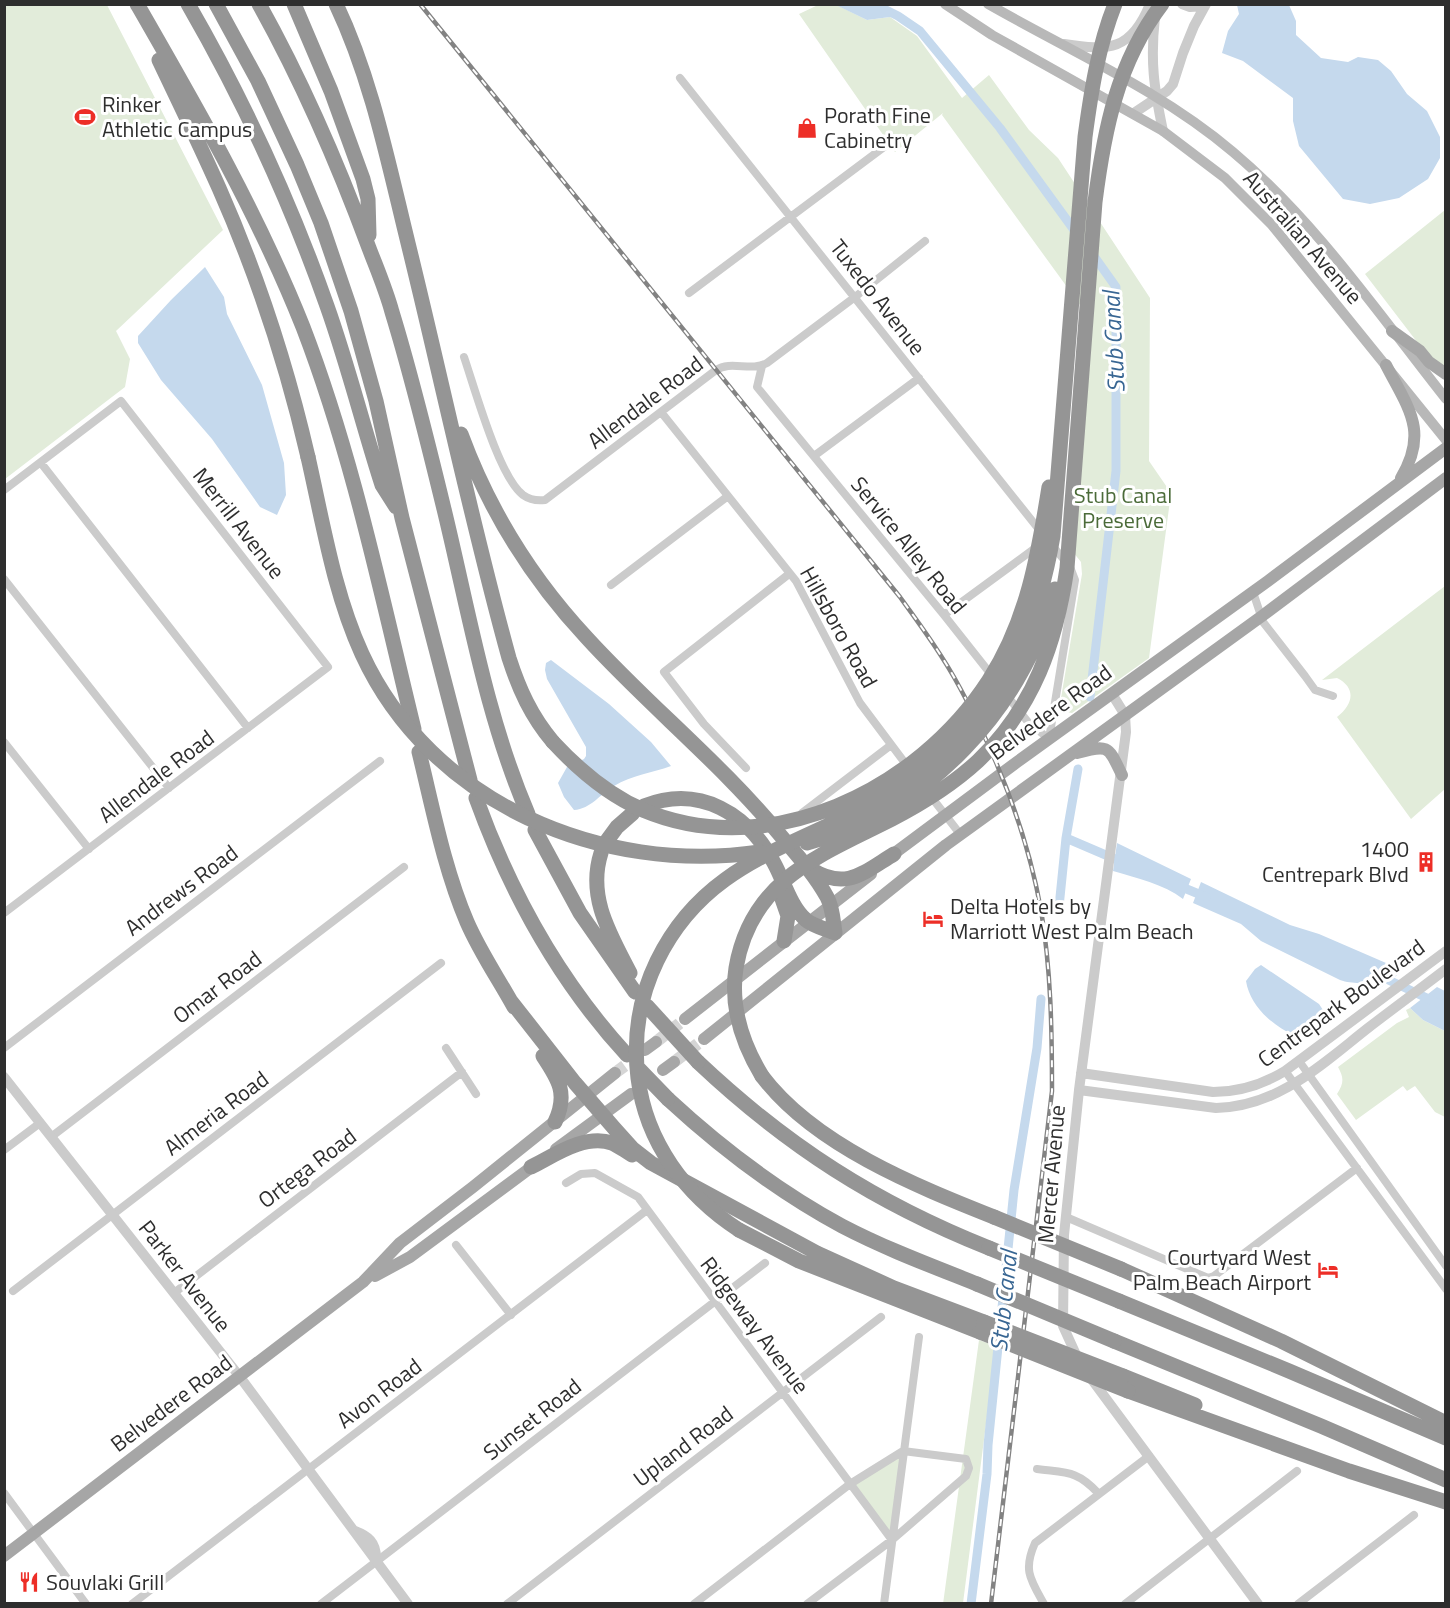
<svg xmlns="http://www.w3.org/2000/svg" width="1450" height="1608" font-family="'Titillium Web',sans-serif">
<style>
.green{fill:#e2ecda}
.water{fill:#c5d9ed}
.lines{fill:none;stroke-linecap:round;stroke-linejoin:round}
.canal{stroke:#c5d9ed;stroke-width:9}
.primary-tunnel{stroke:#d5d5d5;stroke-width:12;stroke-dasharray:12 6;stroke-linecap:butt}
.minor{stroke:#cbcbcb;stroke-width:8}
.tertiary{stroke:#cbcbcb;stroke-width:10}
.secondary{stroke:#b8b8b8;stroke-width:10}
.primary{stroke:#a6a6a6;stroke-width:12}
.motorway{stroke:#959595;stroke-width:15}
.rail-casing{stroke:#838383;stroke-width:4.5}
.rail{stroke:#fff;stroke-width:2;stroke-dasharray:7;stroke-linecap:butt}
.motorway-bridge{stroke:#959595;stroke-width:15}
.labels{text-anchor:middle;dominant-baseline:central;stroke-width:6;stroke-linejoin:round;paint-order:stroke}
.poi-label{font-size:22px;fill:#2e2e2e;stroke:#fff;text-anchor:start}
.street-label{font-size:22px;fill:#2e2e2e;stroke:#fff}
.park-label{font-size:22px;fill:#4b6b39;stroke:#fff}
.water-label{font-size:24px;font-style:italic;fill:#386693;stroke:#fff}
</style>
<rect width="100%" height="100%" fill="#fff"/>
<path class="green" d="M5,4L107,5L223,230L116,331L130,359L125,387L5,479Z
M835,4L867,20L890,17L917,36L962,98L989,75L1029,130L1058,158L1150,298L1149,461L1171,493L1149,658L1072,713L1066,712L1060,704L1082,574L1081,562L1073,552L1091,320L942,115L943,113L895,152L799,14L818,5Z
M1445,210V371L1427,355L1365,274Z
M1445,586V789L1411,819L1337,717C1353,705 1357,688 1337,678L1322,680Z
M1410,1008L1423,1020L1445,1031V1117L1435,1112L1415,1086L1407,1091L1403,1086L1356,1120L1337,1094C1344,1083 1344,1078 1338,1067L1397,1023L1409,1017L1406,1010Z
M979,1340L996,1346L963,1603L943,1604Z
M903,1451L892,1540L850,1484Z"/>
<path class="water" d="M836,5H881L898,16L867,20Z
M1237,5H1289L1296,21V35L1321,58L1348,62L1358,57L1378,60L1391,71L1407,94L1427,111L1440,137V158L1428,179L1399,198L1370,204L1343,199L1299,146L1293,121V98L1243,61L1222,53L1228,31L1239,14Z
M205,267L224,297L227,314L262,385L284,463L286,495L277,515L260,507L212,439L161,380L138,343V336L171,300Z
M551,660L609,704L651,742L671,766C652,773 632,775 614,786C600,794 591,809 574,810L564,797L558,783L567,767L584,759L586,756V747L547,679L545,670L546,663Z
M1117,843L1191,879L1183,899C1164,884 1136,878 1113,871Z
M1201,882L1290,925L1319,934L1393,966L1400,973L1376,991C1366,980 1353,985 1340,980L1261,941L1241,924L1193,903Z
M1261,965L1319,1004L1325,1013C1316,1023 1306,1029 1293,1035C1271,1024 1250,1006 1246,981L1255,969Z
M1437,987L1445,991V1031L1423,1020L1410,1008Z"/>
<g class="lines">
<path class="canal" d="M874,4L898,16L920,31L1000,128L1077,234
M1090,697L1116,471V287L1091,252
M1066,838L1115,859
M1177,885L1206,897
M1059,907L1066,838L1078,769
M1380,976L1446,1007
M971,1604L987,1474L988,1445L1014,1190L1037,1048L1041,999"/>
<path class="primary-tunnel" d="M656,1042L685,1019
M674,1062L704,1039
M615,1073L642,1053"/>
<path class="minor" d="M680,78L1041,532
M689,293L888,144
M464,357C475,389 499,477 523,495C530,500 537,501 545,500L716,370C731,360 751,372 767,363L855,297L925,241
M762,366L757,387L944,615L993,677
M661,412L796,581L860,703L908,767
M814,456L919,378
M41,463L248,728
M4,490L121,401L328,667L4,913
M4,579L169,788
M611,585L728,496
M1253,592L1263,622L1305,676L1315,690L1333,696
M944,615L1038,546
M1004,692L1028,722L1049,739L1075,580L1070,567L1051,544
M4,742L89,849
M746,768L704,724L664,672L789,574
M929,794L960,834
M802,813L891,745
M4,1048L380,761
M446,1048L476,1094
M1299,1061L1446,1266
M1285,1071L1446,1289
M51,1137L404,867
M4,1150L40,1123
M566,1183L581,1174L595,1173L638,1197L892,1540
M1066,1217L1208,1278L1214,1276L1357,1168
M456,1245L511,1315
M13,1291L441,963
M174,1293L462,1072
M1037,1469C1066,1473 1077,1470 1098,1493
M4,1493L86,1604
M132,1604L647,1210
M321,1604L765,1263
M507,1604L881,1317
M694,1604L850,1484L903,1451L966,1459L969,1468L966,1476L892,1540L807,1604
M884,1604L919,1337
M1044,1604C1030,1579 1023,1570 1035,1543L1149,1456
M1125,1604L1297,1471
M1298,1604L1414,1515"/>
<path class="tertiary" d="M1182,4L1190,7L1205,6
M1155,17C1150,61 1154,88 1163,131
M1064,44C1109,51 1131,51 1150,4
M1134,113L1167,91L1173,84L1183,53L1194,26L1206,4
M1081,1073L1213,1092C1240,1092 1262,1085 1285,1071L1446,951
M4,1077L240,1377L408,1604
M1079,1090L1216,1108C1278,1107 1322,1064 1368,1028C1394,1008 1420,989 1446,969
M1078,1359L1063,1326L1064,1235L1079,1090L1126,732L1125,715L1112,694
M1090,1377L1258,1604
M355,1531C368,1536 376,1542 376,1558"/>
<path class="secondary" d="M945,4L992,35L1163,131L1225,178L1272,225L1446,440
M988,4C1070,51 1160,90 1233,152C1316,222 1378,313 1446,399"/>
<path class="primary" d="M1392,331L1420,351L1429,362L1446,374
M1386,365C1408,408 1429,431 1401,478
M1077,753C1109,744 1108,746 1122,775
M888,858L1017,762L1268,581L1446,448
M685,1019L871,874
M704,1039L946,845L1262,616L1446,478
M645,1050L656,1042
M663,1070L674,1062
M556,1149L631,1094
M375,1276L410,1257L537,1163
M4,1556L363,1282L400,1243L473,1187L615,1073"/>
<path class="motorway" d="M137,4C198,110 258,214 303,327C353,457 381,594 414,729
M188,4C244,101 290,201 327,306C348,365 363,426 382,485L396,507
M216,4L258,81L297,165L321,223L351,311L376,401L402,518L470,780
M259,4C303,83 338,164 369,248C377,269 386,290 392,312C412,377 428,443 444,509C469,612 486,716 528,814
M294,4L331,91L363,179L368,199L369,235
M336,4C372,80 388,162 408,243C442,381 471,521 509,658C519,689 531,716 553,742
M159,60C179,102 200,145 219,188C257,274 287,366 308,457
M461,434C489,510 532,579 587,638C649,706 722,764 781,836C797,855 815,875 827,897C833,908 833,921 835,933
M419,752C433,809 444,868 467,922C480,952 498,978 514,1007
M476,798C510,892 559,981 627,1055
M644,806C700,784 748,814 774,863C784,881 790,906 806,920C813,926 826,929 835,933
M535,830L580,913L635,992
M606,842L617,827L633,813
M601,853C587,897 610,934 630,973
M811,869C846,891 863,873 894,854
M780,893L788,916L784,941
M510,1000L575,1083L614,1128L633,1149L651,1163L817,1253L894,1288L984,1322
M543,1056C559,1080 568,1094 555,1122
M698,1062C787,1146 876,1203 989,1248
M762,1076C814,1145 916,1186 994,1217
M668,1099C721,1148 779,1192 842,1226C886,1249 932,1266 977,1284
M531,1167C555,1155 584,1134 612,1143C619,1146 625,1151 632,1155
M739,1230L799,1261L980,1332
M1121,1269L1281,1341L1446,1423
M1119,1301L1289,1371L1446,1438
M1114,1341L1321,1426L1446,1480
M1123,1376L1195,1405
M1128,1391L1349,1471L1446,1502"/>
<g class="rail-casing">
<path id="rail" d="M420,4L900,597C921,626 943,656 960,688C997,756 1027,833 1041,910C1051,970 1052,1030 1052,1091L991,1604"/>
</g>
<use href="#rail" class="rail"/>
<path class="motorway-bridge" d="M308,457C323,523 334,593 362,654C431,804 602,875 760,852
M553,742C579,770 608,795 643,810C769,863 918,790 989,680C1027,621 1038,556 1049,487
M807,843C930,809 1022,710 1055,589
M647,1006L698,1062
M639,1069L668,1099
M762,1076C742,1043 730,1007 736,968C751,879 821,855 892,819C923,803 952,785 978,761C1034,707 1056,643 1067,568L1095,202C1104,131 1117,63 1162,4
M994,1217L1121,1269
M739,1230C685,1195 646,1142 638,1078C633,1037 639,998 657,961C704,864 789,849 875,802C905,785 932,765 956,741C1013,684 1040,613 1053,536L1085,137C1091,92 1098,47 1115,4
M989,1248L1119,1301
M977,1284L1114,1341
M984,1322L1123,1376
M980,1332L1128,1391"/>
</g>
<defs>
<g id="stadium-bare" transform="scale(1.62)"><path d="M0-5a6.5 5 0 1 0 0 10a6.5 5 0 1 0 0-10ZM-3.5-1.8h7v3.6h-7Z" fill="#ed2e27" stroke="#fff" stroke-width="2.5" paint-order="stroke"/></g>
<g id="shop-bare" transform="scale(1.62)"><path d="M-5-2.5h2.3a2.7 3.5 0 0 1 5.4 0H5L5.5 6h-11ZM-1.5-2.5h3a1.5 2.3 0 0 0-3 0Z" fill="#ed2e27" stroke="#fff" stroke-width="2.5" paint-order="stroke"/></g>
<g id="building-bare" transform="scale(1.62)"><path d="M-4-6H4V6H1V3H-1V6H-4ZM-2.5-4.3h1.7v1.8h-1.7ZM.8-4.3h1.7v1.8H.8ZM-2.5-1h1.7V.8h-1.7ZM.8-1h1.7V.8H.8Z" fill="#ed2e27" stroke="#fff" stroke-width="2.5" paint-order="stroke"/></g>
<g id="hotel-bare" transform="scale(1.62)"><path d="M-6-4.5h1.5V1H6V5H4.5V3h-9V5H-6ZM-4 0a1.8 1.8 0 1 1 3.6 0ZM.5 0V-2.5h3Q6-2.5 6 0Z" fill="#ed2e27" stroke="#fff" stroke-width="2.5" paint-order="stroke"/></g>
<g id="restaurant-bare" transform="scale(1.62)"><path d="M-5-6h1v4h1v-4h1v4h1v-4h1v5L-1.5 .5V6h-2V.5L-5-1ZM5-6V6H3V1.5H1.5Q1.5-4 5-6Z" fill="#ed2e27" stroke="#fff" stroke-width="2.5" paint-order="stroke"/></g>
</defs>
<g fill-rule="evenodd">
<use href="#stadium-bare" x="85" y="117"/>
<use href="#shop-bare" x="807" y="128"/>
<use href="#building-bare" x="1426" y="862"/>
<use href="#hotel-bare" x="933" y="919"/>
<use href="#hotel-bare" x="1328" y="1270"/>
<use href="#restaurant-bare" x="29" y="1582"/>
</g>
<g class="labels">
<g class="poi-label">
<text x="102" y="104">Rinker<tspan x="102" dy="25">Athletic Campus</tspan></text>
<text x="824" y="115">Porath Fine<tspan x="824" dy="25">Cabinetry</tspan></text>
<text x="1409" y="849" text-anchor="end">1400<tspan x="1409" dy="25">Centrepark Blvd</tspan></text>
<text x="950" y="906">Delta Hotels by<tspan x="950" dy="25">Marriott West Palm Beach</tspan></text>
<text x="1311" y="1257" text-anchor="end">Courtyard West<tspan x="1311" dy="25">Palm Beach Airport</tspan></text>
<text x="46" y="1582">Souvlaki Grill</text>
</g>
<g class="street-label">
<text transform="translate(1303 237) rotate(49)">Australian Avenue</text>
<text transform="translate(878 297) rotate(52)">Tuxedo Avenue</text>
<text transform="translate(645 402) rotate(-37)">Allendale Road</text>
<text transform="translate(239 523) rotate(52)">Merrill Avenue</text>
<text transform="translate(909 545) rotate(51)">Service Alley Road</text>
<text transform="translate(839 627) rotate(61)">Hillsboro Road</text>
<text transform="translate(1050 712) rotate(-36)">Belvedere Road</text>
<text transform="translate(156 776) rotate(-37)">Allendale Road</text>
<text transform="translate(181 890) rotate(-37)">Andrews Road</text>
<text transform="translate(217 987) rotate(-37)">Omar Road</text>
<text transform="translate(1341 1003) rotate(-36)">Centrepark Boulevard</text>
<text transform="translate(216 1113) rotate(-37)">Almeria Road</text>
<text transform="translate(307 1168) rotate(-37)">Ortega Road</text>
<text transform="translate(1051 1174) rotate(-85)">Mercer Avenue</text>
<text transform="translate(185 1276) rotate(52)">Parker Avenue</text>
<text transform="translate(755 1325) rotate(53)">Ridgeway Avenue</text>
<text transform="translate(379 1393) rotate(-37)">Avon Road</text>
<text transform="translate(171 1403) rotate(-37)">Belvedere Road</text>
<text transform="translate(532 1419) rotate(-38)">Sunset Road</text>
<text transform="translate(683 1446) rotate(-37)">Upland Road</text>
</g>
<g class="park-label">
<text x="1123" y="495">Stub Canal<tspan x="1123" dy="25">Preserve</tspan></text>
</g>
<g class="water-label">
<text transform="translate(1113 342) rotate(-93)">Stub Canal</text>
<text transform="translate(1003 1301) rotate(-84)">Stub Canal</text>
</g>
</g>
<rect width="1450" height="1608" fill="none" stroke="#2e2e2e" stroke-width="12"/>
</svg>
